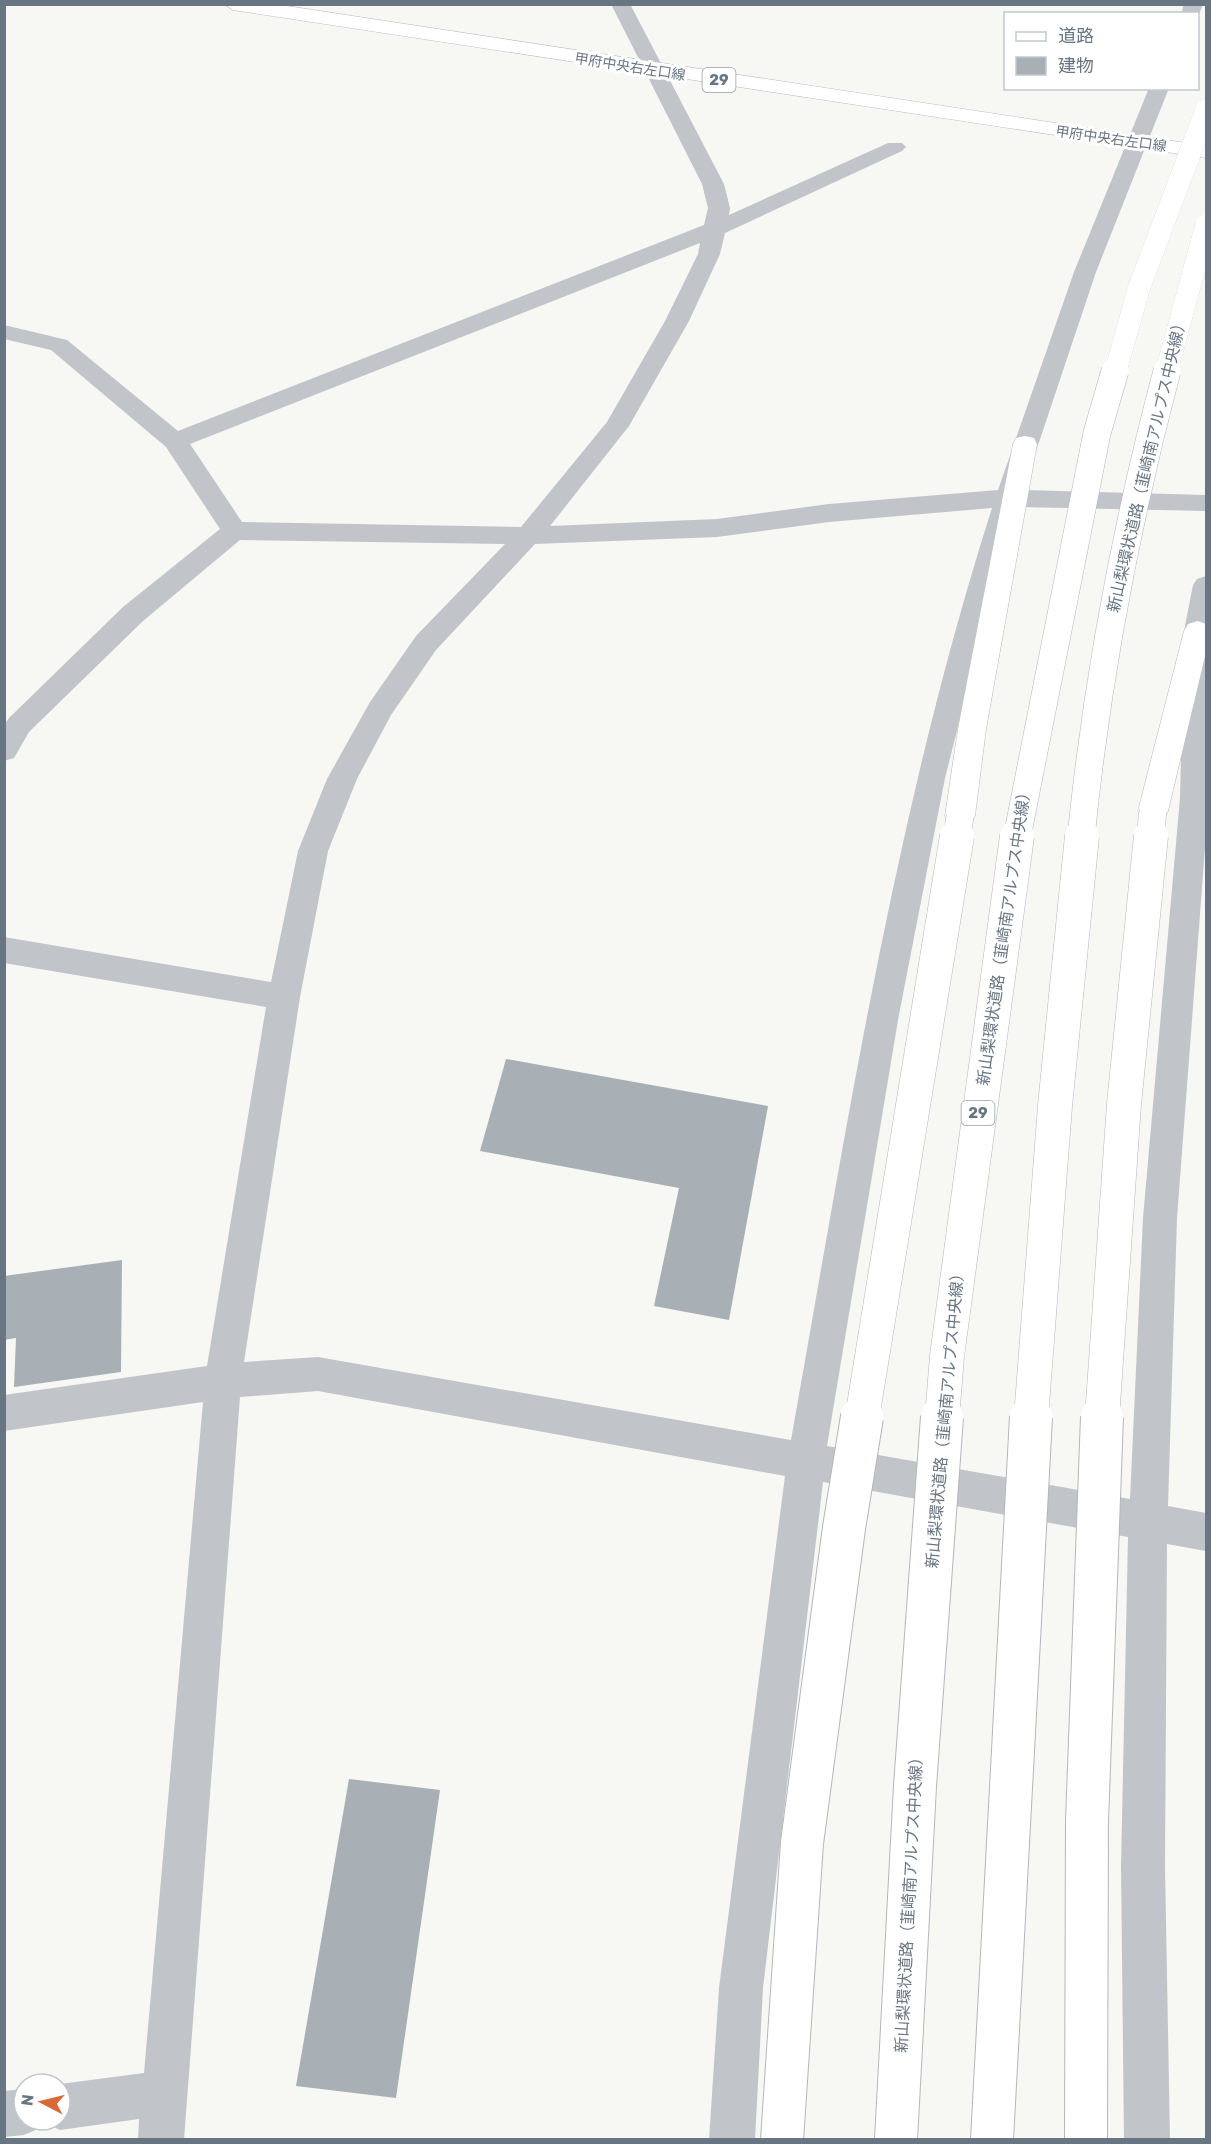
<svg xmlns="http://www.w3.org/2000/svg" width="1211" height="2144" font-family="Rubik,'Noto Sans JP',sans-serif">
<style>
.building{fill:#a8afb5}
.lines{fill:none;stroke-linecap:round;stroke-linejoin:round}
.major-casing{stroke:#b4b8bc;stroke-width:1}
.highway-casing{stroke:#b4b7ba;stroke-width:1}
.minor{fill:#c1c4c8;fill-rule:evenodd}
.major{fill:#fff;fill-rule:evenodd}
.highway{fill:#fff;fill-rule:evenodd}
.highway-bridge-far3-casing{stroke:#b4b7ba;stroke-width:22;stroke-linecap:butt}
.highway-bridge-far2-casing{stroke:#b4b7ba;stroke-width:28;stroke-linecap:butt}
.highway-bridge-far1-casing{stroke:#b4b7ba;stroke-width:35;stroke-linecap:butt}
.highway-bridge-casing{stroke:#b4b7ba;stroke-width:44;stroke-linecap:butt}
.highway-bridge-far3{stroke:#fff;stroke-width:22}
.highway-bridge-far2{stroke:#fff;stroke-width:27}
.highway-bridge-far1{stroke:#fff;stroke-width:34}
.highway-bridge{stroke:#fff;stroke-width:42}
.labels{text-anchor:middle;dominant-baseline:central;stroke-width:6;stroke-linejoin:round;paint-order:stroke}
.far-street-label{font-size:14px;fill:#687583;stroke:#fff}
.shield{fill:#fff;stroke:#959ea8;stroke-width:1.5}
.shield-label{font-size:15px;font-weight:bold;fill:#687583}
.street-label{font-size:16px;fill:#687583;stroke:#fff}
</style>
<rect width="100%" height="100%" fill="#f7f7f4"/>
<path class="building" d="M506,1059L768,1106L729,1320L654,1306L679,1188L480,1151Z
M122,1260L121,1372L14,1387L16,1338L4,1340V1276Z
M349,1779L440,1790L396,2098L296,2086Z"/>
<g class="lines">
<g class="major-casing">
<path id="major" d="M224,4H274L1206,146V158L233,10Z"/>
</g>
<g class="highway-casing">
<path id="highway" d="M1025,436L1034,438L1037,444L986,729L975,816L970,824L960,827L950,824L945,816L958,729L1013,444L1016,438Z
M1198,621L1206,624V652L1168,811L1163,819L1153,822L1143,819L1138,811L1184,631L1188,624Z"/>
</g>
<path class="minor" d="M611,4H630L724,184L730,208L729,215L888,143H902L906,147L902,151L725,233L720,254L689,321L629,426L550,526L717,519L829,504L998,490L1074,272L1149,88H1169L1096,272L1023,490L1206,495V511L1018,507L994,584L945,778L898,1020L827,1446L1130,1499L1143,1218L1180,798L1184,631L1193,585L1197,579L1206,576V835L1177,1218L1168,1506L1206,1513V1551L1167,1544L1165,1866L1170,2140H1124L1121,1866L1128,1537L823,1482L763,1988L755,2140H709L719,1988L785,1476L318,1391L240,1397L184,2140H138L139,2119L60,2130L43,2122L40,2128L24,2135L4,2137V2091L24,2089V2120H60V2084L144,2073L203,1402L4,1431V1395L207,1366L266,1007L4,963V937L271,982L298,851L327,779L370,702L416,636L505,544L240,540L143,621L29,732L14,758L4,761V725L9,718L123,607L220,529L166,447L51,350L4,339V325L67,340L178,431L704,225L708,208L702,184ZM700,243L698,254L665,321L607,422L521,527L242,522L190,444ZM992,508C895,812 847,1126 791,1440L318,1357L244,1362L300,997L328,851L357,779L391,715L436,650L535,544L717,537L829,522Z
M1184,4H1203L1198,17V14H1181Z"/>
<use href="#major" class="major"/>
<use href="#highway" class="highway"/>
<g class="highway-bridge-far3-casing">
<path id="highway-bridge-far3" d="M1115,373L1139,288L1206,111
M1166,373L1206,226"/>
</g>
<g class="highway-bridge-far2-casing">
<path id="highway-bridge-far2" d="M957,837L960,816
M1017,837L1097,433L1115,371
M1081,837C1097,679 1126,525 1167,371
M1150,837L1153,811"/>
</g>
<g class="highway-bridge-far1-casing">
<path id="highway-bridge-far1" d="M862,1418L957,836
M942,1418L947,1356L1017,836
M1031,1418L1055,1106L1082,836
M1102,1418L1124,1104L1151,836"/>
</g>
<g class="highway-bridge-casing">
<path id="highway-bridge" d="M782,2140L802,1843L844,1528L862,1417
M896,2140L915,1786L942,1417
M992,2140L1031,1417
M1086,2140L1087,1821L1102,1417"/>
</g>
<use href="#highway-bridge-far3" class="highway-bridge-far3"/>
<use href="#highway-bridge-far2" class="highway-bridge-far2"/>
<use href="#highway-bridge-far1" class="highway-bridge-far1"/>
<use href="#highway-bridge" class="highway-bridge"/>
</g>
<g class="labels">
<g class="far-street-label">
<text transform="translate(630 67) rotate(9)">甲府中央右左口線</text>
<text transform="translate(1111 139) rotate(8)">甲府中央右左口線</text>
</g>
<g class="shield">
<rect x="702.5" y="68" width="33" height="24" rx="4.5"/>
<rect x="961.5" y="1101" width="33" height="24" rx="4.5"/>
</g>
<g class="shield-label">
<text x="719" y="80">29</text>
<text x="978" y="1113">29</text>
</g>
<g class="street-label">
<text transform="translate(1147 464) rotate(-77)">新山梨環状道路（韮崎南アルプス中央線）</text>
<text transform="translate(1004 935) rotate(-82)">新山梨環状道路（韮崎南アルプス中央線）</text>
<text transform="translate(945 1417) rotate(-85)">新山梨環状道路（韮崎南アルプス中央線）</text>
<text transform="translate(909 1901) rotate(-87)">新山梨環状道路（韮崎南アルプス中央線）</text>
</g>
</g>
<rect width="1211" height="2144" fill="none" stroke="#687583" stroke-width="12"/>
<rect x="1004" y="12" width="195" height="78" fill="#ffffff" stroke="#c3c8cd" stroke-width="1.5"/>
<rect x="1016" y="32" width="30" height="9" fill="#ffffff" stroke="#c3c8cd" stroke-width="1.5"/>
<text x="1058" y="42" font-size="18" fill="#687583">道路</text>
<rect x="1016" y="57" width="30" height="18" fill="#a8afb5" stroke="#c3c8cd" stroke-width="1.5"/>
<text x="1058" y="72" font-size="18" fill="#687583">建物</text>
<g transform="translate(42 2102) rotate(277)"><circle r="28" fill="#ffffff" stroke="#c3c8cd" stroke-width="1.5"/>
<path d="M0-4.5L10 22L0 15L-10 22Z" fill="#d66936"/>
<text y="-9" font-size="16" font-weight="bold" text-anchor="middle" fill="#687583">N</text>
</g>
</svg>
